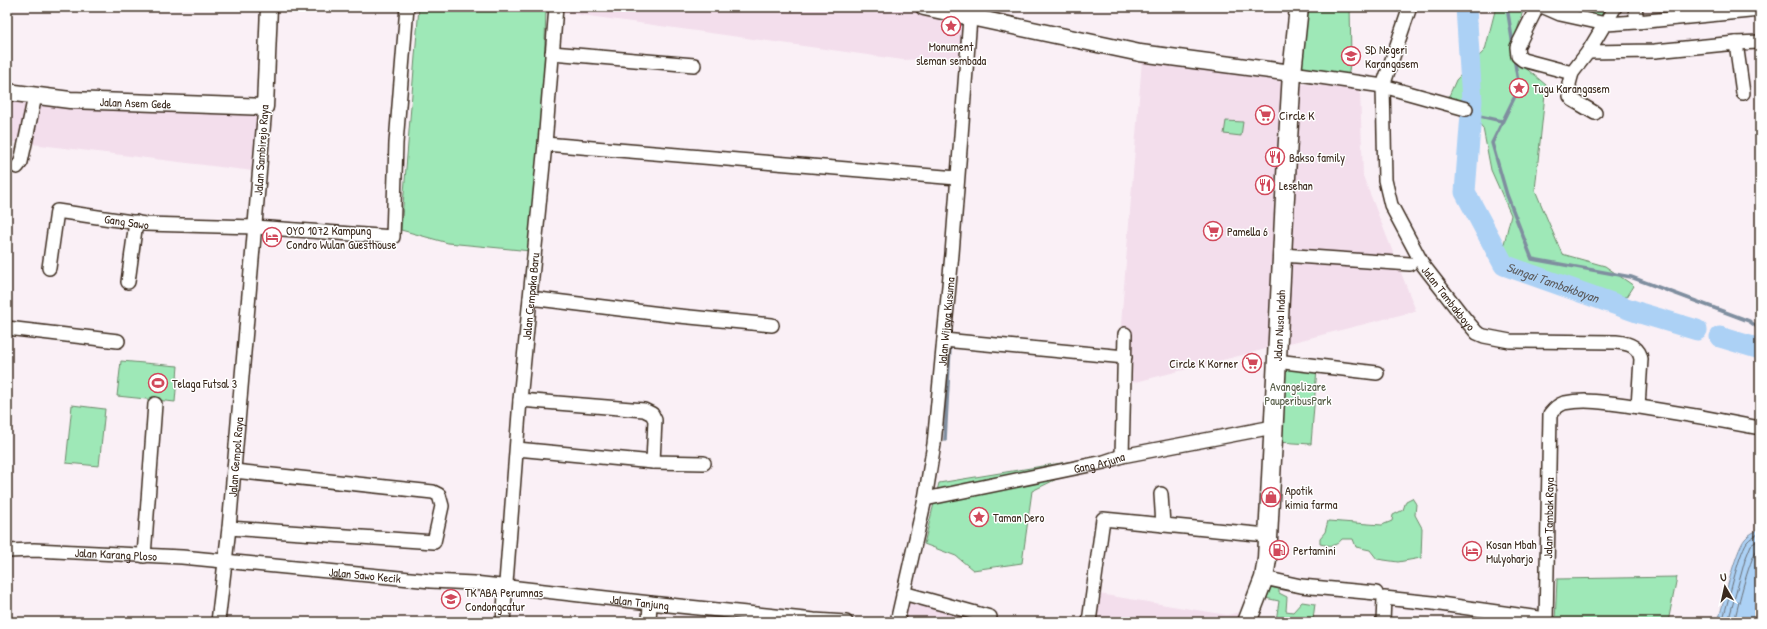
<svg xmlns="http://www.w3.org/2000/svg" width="1767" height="629" font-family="'Patrick Hand',sans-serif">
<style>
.built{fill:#f3deec}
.green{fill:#9ee8b7;stroke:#6c896a}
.water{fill:#acd1f5;stroke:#7f8e9f}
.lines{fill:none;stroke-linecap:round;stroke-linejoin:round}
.shore{stroke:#686d74;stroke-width:1}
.stream{stroke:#7f8e9f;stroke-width:3.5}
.river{stroke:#acd1f5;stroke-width:21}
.minor-casing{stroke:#3b2a1e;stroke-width:16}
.tertiary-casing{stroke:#3b2a1e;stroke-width:19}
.secondary-casing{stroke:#3b2a1e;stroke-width:21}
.minor{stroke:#fff;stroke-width:13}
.tertiary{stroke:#fff;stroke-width:16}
.secondary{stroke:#fff;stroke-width:18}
.labels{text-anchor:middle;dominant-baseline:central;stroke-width:3;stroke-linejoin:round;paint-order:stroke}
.poi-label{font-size:12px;fill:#3b2a1e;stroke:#fff;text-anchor:start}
.street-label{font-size:12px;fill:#3b2a1e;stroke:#fff}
.park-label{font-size:12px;fill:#545a44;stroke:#fff}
.water-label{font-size:13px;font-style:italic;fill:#5d5c5e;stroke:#fff}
</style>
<rect width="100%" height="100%" fill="#faf0f6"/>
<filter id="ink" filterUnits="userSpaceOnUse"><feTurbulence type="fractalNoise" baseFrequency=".025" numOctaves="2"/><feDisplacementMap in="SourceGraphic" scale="8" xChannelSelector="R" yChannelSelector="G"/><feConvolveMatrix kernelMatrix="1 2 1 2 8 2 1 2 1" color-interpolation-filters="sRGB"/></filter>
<g filter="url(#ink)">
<path class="built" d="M546,7H952L982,14L972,57L903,60L546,10Z
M1142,60L1278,81L1360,90L1363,176L1416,311L1116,387Z
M7,94L260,113L253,171L7,141Z
M1093,593L1227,615L1254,609L1250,622H1088Z
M909,594L986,622H902Z"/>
<path class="green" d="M419,7H546L542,142L531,251L448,243L401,230Z
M1301,7H1350L1351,56L1348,79L1290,72Z
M1496,7H1524L1510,55L1546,85L1535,190L1562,254L1605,266L1634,286L1627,297L1611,295L1604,290L1583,286L1577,296L1510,268L1504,244L1511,215L1491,170L1483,128L1472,115L1449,96L1456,80L1485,50Z
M1549,7H1613L1605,21Z
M1226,121L1243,122L1241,136L1224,134Z
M121,361L178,366L175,402L117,396Z
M1282,366L1317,368L1311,444L1277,442Z
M72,405L105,409L99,466L66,463Z
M1104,456L1032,491L1022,563L973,570L956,556L924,544L939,483Z
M1412,498L1416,504L1415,515L1422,528L1421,558L1398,562L1377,559L1370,550L1356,547L1353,539H1342C1336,547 1330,546 1320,544V538L1325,532L1328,521L1382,525L1392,521L1393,515L1403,510L1406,501Z
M1677,577L1668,622H1555L1557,579Z
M1270,579L1279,583V593L1287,597L1286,611L1293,612L1302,602L1315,604L1313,619L1346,622L1276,621L1279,601L1265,598Z"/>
<path class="water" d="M1760,529V622H1718C1723,605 1735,551 1745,539C1749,534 1754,532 1760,529Z"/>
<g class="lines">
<path class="shore" d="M1722,622C1728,604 1738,555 1747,542C1750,538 1755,536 1760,533
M1728,622L1745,560L1751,545L1760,539
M1734,622C1738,607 1750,553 1760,546"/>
<path class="stream" d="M1507,7L1513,45
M1514,57L1519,88L1492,143L1507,195L1532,259L1631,277L1749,321L1760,329
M1466,113L1502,121
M945,440L951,329"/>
<g class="river">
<path id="s1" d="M1466,7L1472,101L1465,192L1504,265L1640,313L1697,330"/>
<path d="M1720,337L1760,349"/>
</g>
<g class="minor-casing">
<g id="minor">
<path id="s2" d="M1410,7L1383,86L1385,180L1391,205L1423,265L1465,319L1477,333L1484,336L1510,341L1616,342C1628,343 1639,346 1641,359L1638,407"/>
<path d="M1537,7L1517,47L1518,56L1523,60L1572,73"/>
<path d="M1544,7L1560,14L1606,24L1637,22"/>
<path d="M1635,7L1637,22L1760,10"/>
<path d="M1736,43L1760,42"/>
<path d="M1588,52L1655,51L1736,43L1743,93"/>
<path d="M552,53L694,65"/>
<path d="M1292,73L1383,86L1466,109"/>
<path d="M1595,113L1573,100L1570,96L1569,84L1572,73L1588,52L1615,7"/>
<path d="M545,144L957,178"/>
<path d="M17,167L21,162L35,96"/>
<path d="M1282,255L1410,264"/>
<path id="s3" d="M49,268L57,211L145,224L255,227L393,237L396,143L407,7"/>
<path d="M128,282L136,222"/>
<path d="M530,298L669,315L772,325"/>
<path d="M7,328L118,341"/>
<path d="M944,340L1125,357"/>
<path d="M1276,361L1377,373"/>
<path d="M520,400L644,410L652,414L655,420L653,462"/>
<path d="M517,449L653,462L704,463"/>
<path d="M1122,456L1125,334"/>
<path d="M1161,494L1163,525"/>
<path id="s4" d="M925,499L1104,462L1122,456L1273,427"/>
<path d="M229,528L434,542L442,506L439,495L433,492L234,471"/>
<path id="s5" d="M7,551L34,550L182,557L431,581L474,583L650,603L814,620L846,622"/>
<path d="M144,556L155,404"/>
<path d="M1264,578L1301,586L1376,593"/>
<path d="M903,593L990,617"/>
<path id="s6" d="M218,622L229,528L265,107"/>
<path id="s7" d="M503,622L520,400L545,144L556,7"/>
<path d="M649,622L650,603"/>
<path id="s8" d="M897,622L925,499L934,444L952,254L970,18"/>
<path d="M1089,622L1103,519L1267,535"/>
<path d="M1383,622L1384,598L1433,603L1546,619"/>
<path id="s9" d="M1546,622L1550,414C1554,409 1558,405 1564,403C1589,398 1616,404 1640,407C1680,413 1720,420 1760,428"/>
</g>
</g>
<g class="tertiary-casing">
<g id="tertiary">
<path d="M924,7L1140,53L1292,73"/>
<path id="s10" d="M7,92L70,100L265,107L269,7"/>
</g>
</g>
<g class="secondary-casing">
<g id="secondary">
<path id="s11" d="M1247,622L1264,578L1267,559L1287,157L1292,73L1299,7"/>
</g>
</g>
<use href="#minor" class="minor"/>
<use href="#tertiary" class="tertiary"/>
<use href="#secondary" class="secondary"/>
</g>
</g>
<defs>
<g id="sight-ring" transform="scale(1)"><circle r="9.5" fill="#fff" stroke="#d1495b" stroke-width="1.5"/><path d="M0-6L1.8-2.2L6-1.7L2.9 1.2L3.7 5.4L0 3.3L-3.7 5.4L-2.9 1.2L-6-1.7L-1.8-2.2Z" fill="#d1495b"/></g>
<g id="school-ring" transform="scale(1)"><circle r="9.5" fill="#fff" stroke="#d1495b" stroke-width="1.5"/><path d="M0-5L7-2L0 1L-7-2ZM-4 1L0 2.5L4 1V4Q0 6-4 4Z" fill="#d1495b"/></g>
<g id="supermarket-ring" transform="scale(1)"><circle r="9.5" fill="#fff" stroke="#d1495b" stroke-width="1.5"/><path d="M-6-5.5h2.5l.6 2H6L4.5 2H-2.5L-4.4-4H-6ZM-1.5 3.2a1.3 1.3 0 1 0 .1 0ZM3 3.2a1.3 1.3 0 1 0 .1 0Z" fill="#d1495b"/></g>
<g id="restaurant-ring" transform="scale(1)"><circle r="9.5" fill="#fff" stroke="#d1495b" stroke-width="1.5"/><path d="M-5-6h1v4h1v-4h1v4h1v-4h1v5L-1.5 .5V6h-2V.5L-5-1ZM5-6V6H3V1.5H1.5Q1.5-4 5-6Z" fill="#d1495b"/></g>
<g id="hotel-ring" transform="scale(1)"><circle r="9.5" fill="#fff" stroke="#d1495b" stroke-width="1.5"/><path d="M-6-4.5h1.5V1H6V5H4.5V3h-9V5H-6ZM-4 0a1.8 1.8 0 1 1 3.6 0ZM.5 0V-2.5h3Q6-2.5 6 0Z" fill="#d1495b"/></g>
<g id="stadium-ring" transform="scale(1)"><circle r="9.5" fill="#fff" stroke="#d1495b" stroke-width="1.5"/><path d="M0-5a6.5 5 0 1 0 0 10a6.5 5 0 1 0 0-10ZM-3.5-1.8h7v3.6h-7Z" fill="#d1495b"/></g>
<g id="shop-ring" transform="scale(1)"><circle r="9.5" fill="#fff" stroke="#d1495b" stroke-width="1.5"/><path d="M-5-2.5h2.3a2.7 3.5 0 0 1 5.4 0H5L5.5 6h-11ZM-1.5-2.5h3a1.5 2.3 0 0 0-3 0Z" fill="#d1495b"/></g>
<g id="fuel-ring" transform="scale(1)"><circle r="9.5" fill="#fff" stroke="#d1495b" stroke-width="1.5"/><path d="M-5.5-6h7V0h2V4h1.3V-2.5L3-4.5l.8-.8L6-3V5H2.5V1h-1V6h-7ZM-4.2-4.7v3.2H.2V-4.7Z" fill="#d1495b"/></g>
</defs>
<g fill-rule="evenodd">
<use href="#sight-ring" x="951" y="26"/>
<use href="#school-ring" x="1351" y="56"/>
<use href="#sight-ring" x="1519" y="88"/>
<use href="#supermarket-ring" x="1265" y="115"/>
<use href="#restaurant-ring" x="1275" y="157"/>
<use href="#restaurant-ring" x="1265" y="185"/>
<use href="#supermarket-ring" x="1213" y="231"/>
<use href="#hotel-ring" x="272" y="237"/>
<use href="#supermarket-ring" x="1252" y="363"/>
<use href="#stadium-ring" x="158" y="383"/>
<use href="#shop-ring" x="1271" y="497"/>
<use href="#sight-ring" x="979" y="517"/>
<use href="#fuel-ring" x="1279" y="550"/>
<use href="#hotel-ring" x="1472" y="551"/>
<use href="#school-ring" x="451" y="599"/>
</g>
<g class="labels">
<g class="poi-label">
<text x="951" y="46" text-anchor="middle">Monument<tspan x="951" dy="14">sleman sembada</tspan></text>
<text x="1365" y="49">SD Negeri<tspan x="1365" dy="14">Karangasem</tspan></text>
<text x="1533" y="88">Tugu Karangasem</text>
<text x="1279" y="115">Circle K</text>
<text x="1289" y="157">Bakso family</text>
<text x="1279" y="185">Lesehan</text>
<text x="286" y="230">OYO 1072 Kampung<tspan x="286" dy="14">Condro Wulan Guesthouse</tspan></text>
<text x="1227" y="231">Pamella 6</text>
<text x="1238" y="363" text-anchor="end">Circle K Korner</text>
<text x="172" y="383">Telaga Futsal 3</text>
<text x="1285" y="490">Apotik<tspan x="1285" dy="14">kimia farma</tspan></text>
<text x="993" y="517">Taman Dero</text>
<text x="1486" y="544">Kosan Mbah<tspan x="1486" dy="14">Mulyoharjo</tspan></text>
<text x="1293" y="550">Pertamini</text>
<text x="465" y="592">TK ABA Perumnas<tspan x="465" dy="14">Condongcatur</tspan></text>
</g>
<g class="street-label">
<text stroke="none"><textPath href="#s10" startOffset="129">Jalan Asem Gede</textPath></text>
<text transform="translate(261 150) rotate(-86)">Jalan Sambirejo Raya</text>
<text stroke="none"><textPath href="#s3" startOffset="128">Gang Sawo</textPath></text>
<text stroke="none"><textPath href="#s7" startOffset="327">Jalan Cempaka Baru</textPath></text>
<text stroke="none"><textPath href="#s2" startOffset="313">Jalan Tambakboyo</textPath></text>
<text stroke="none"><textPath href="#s8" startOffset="305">Jalan Wijaya Kusuma</textPath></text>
<text stroke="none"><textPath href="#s11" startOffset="300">Jalan Nusa Indah</textPath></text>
<text stroke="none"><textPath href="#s6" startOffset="166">Jalan Gempol Raya</textPath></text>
<text stroke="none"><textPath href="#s4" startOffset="178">Gang Arjuna</textPath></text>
<text stroke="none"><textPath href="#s9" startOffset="104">Jalan Tambak Raya</textPath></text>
<text stroke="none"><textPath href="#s5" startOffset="109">Jalan Karang Ploso</textPath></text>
<text stroke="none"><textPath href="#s5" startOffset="359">Jalan Sawo Kecik</textPath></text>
<text stroke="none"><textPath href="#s5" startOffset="635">Jalan Tanjung</textPath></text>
</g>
<g class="park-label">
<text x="1298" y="386">Avangelizare<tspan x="1298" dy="14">PauperibusPark</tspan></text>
</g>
<g class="water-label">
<text stroke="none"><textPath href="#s1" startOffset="320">Sungai Tambakbayan</textPath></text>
</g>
</g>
<rect width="1767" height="629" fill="none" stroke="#fff" stroke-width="24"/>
<rect x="12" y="12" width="1743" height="605" fill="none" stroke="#3b2a1e" stroke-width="1.5" filter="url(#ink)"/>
<g transform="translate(1725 587) rotate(351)" stroke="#ffffff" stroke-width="3" paint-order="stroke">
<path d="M0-3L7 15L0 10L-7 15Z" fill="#3b2a1e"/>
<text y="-6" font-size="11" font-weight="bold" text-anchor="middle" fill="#3b2a1e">U</text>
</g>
</svg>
